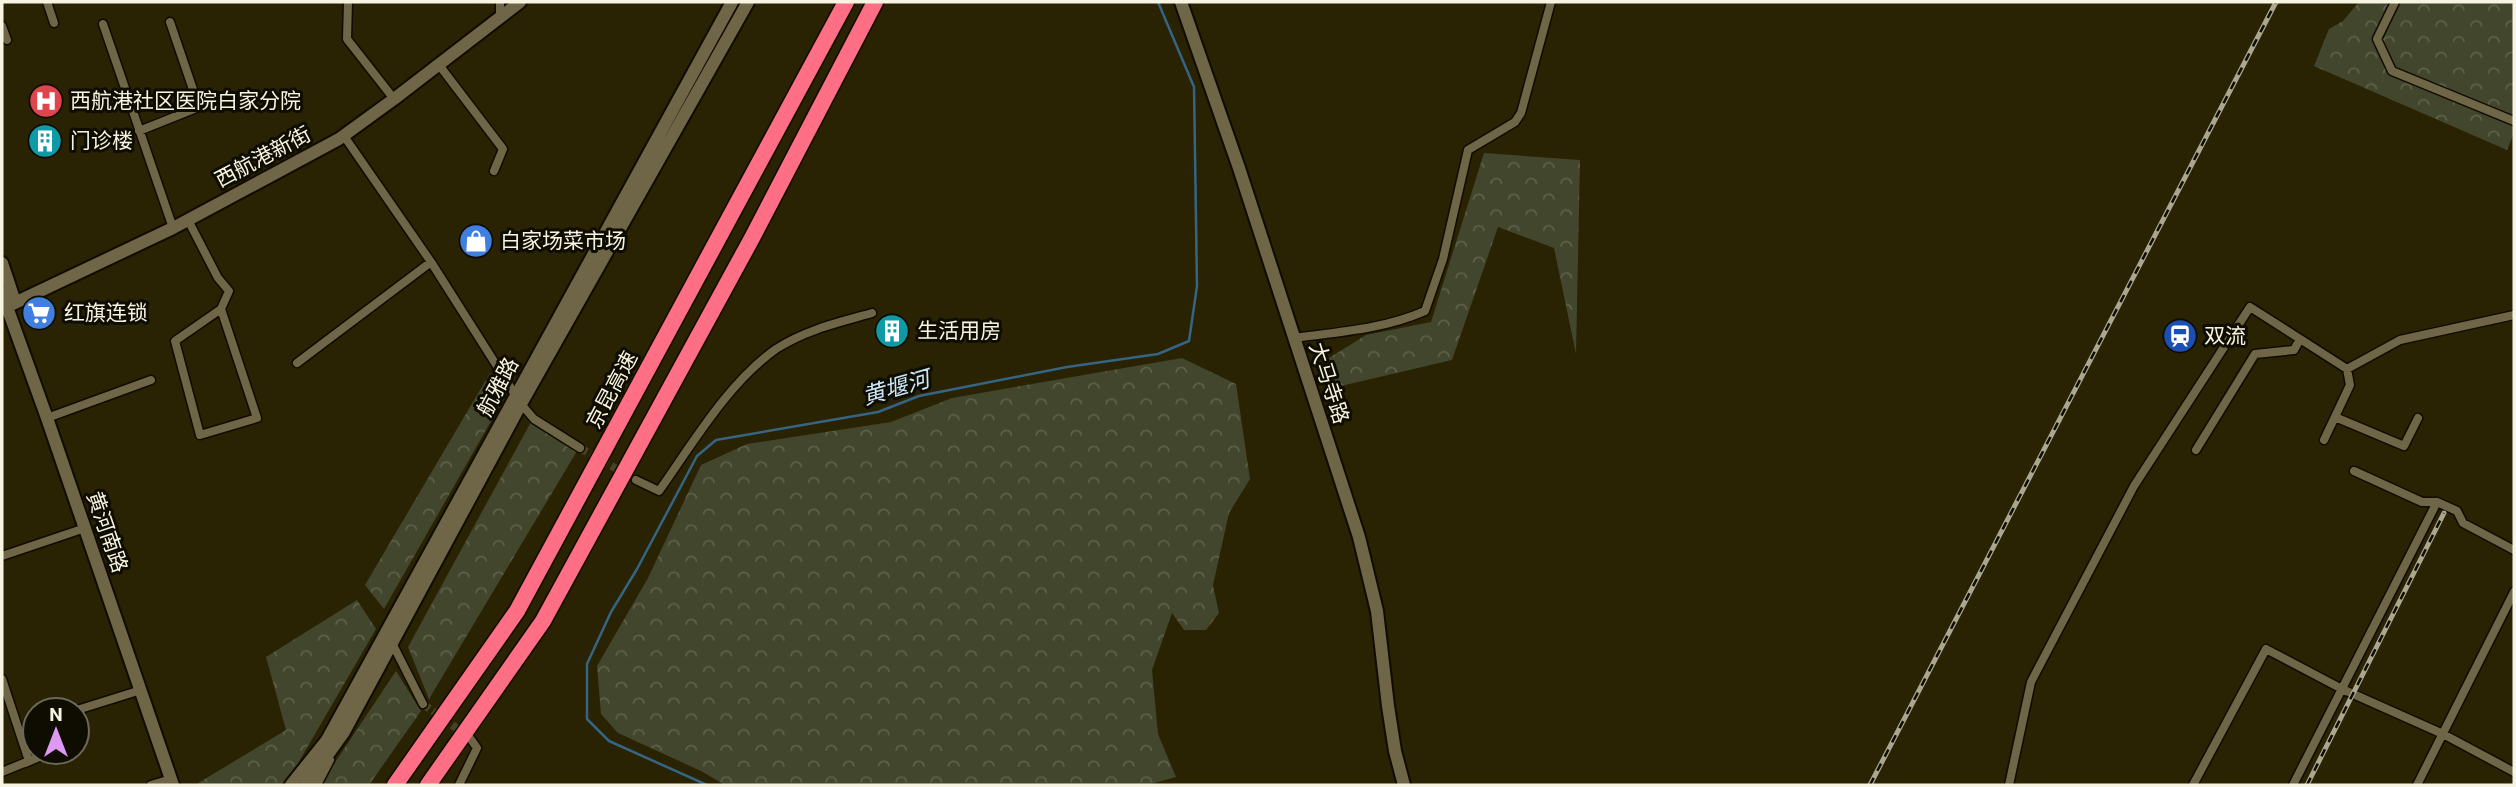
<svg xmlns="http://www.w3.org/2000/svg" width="2516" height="787" font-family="Roboto,'Noto Sans SC',sans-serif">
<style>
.forest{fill:url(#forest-crowns)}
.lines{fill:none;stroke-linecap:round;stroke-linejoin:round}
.stream{stroke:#356583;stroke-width:2.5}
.street-tunnel{stroke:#484224;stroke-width:8;stroke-dasharray:8 4;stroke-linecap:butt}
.street-casing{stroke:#110b00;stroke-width:11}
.secondary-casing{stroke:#110b00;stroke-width:16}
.highway-casing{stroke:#110b00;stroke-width:19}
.street{stroke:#6e6646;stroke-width:8}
.secondary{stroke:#6e6646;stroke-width:12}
.highway{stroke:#fe6e84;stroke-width:16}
.rail-casing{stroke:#aba68f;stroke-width:5}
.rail{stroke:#0f0c02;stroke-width:2.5;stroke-dasharray:8;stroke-linecap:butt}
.labels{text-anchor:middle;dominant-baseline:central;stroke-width:6;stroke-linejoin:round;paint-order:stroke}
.poi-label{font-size:21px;fill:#f8f4e2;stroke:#0f0c02;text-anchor:start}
.street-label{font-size:21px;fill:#f8f4e2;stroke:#0f0c02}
.water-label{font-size:23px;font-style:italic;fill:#cae6fa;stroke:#0f0c02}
</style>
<defs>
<pattern id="forest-crowns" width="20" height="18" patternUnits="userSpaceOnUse" patternTransform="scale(1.75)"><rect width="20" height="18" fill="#42462c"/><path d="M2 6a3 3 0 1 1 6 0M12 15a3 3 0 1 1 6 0" fill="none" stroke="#5e614a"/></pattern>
</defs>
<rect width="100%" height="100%" fill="#292203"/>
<path class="forest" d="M2359,2H2514V133L2507,150L2314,66L2329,29L2343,21Z
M1484,153L1580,160L1576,354L1554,248L1498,227L1452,360L1328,389L1321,363L1366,335L1431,322Z
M1182,358L1236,384L1250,479L1229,513L1213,585L1219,613L1206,630H1184L1172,613L1152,670L1158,734L1176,777L1147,785H725L701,771L618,733L601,714L597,666L648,578L701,465L747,444L891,422L952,398Z
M490,373L507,393L384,609L365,585Z
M531,422L577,451L429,699L408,647Z
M357,600L376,629L297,765L281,785H195L286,730L266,657Z
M396,671L421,711L369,785H320Z"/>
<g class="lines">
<path class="stream" d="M707,785L609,741L587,719V664L611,612L637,569L697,456L716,440L878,412L919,396L980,384L1067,367L1158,354L1189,341L1197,286L1194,87L1158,2"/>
<path class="street-tunnel" d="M580,448L636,480
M423,704L466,735"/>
<g class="street-casing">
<path id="street" d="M47,2L54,23
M348,2L347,39L394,99
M2395,2L2377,39L2392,71L2514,121
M500,18V2
M103,24L173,228
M2,26L7,40
M439,65L503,149L494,171
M139,131L199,107L170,22
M344,136L431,262L521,404L534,419L580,448
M188,220L218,278L229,291L221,309L257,418L200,435L175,341L221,309
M1294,338C1339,332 1384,329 1425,311L1443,259L1468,150L1515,122L1521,113L1551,2
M297,363L431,262
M2335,417L2404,446L2418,418
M47,418L151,380
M2324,440L2350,385L2347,369
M2196,450L2255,354L2294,350L2300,339
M2354,471L2422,502H2437L2457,511L2463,523L2514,550
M636,480L659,491C693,443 728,383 776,349C805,330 840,322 872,313
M2,556L85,528
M392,643L423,704
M2,679L29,761L2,772
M77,710L141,690
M25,763L51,752
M151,785L171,779
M317,785L330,760
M459,785L477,748L470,738
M2009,785L2031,682L2134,486L2250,307L2347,369L2400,340L2514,315
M2193,785L2266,649L2342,689L2443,734L2514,772
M2293,785L2437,502
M2417,785L2514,592"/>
</g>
<g class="secondary-casing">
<path id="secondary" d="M1181,2L1239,168L1359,537L1377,611L1388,706L1395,751L1404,785
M2,263L15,302
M2,293L47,418L173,785
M2,309L173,228L339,139L394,99L520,2
M291,785L327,740L732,2
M306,785L344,732L521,404L748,2"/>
</g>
<g class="highway-casing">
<path id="highway" d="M395,785L517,611L846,2
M428,785L543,621L752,238L875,2"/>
</g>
<use href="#street" class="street"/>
<use href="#secondary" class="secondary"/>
<use href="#highway" class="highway"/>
<g class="rail-casing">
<path id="rail" d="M1870,785L2276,2
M2307,785L2444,513"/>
</g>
<use href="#rail" class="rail"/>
</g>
<defs>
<g id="hospital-disc" transform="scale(1.75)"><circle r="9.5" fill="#e0444e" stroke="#0f0c02"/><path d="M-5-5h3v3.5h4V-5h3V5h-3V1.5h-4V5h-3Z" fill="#fff"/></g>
<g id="building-disc" transform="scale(1.75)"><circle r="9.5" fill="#0f9aa8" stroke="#0f0c02"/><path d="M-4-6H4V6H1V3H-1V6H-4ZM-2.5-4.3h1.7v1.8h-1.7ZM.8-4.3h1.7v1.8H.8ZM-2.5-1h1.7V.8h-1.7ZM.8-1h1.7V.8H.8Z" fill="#fff"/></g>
<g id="shop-disc" transform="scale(1.75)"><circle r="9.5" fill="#3f7fe0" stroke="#0f0c02"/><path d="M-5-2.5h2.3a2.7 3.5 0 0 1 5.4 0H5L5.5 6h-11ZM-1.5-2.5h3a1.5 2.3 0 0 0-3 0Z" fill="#fff"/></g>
<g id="supermarket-disc" transform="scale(1.75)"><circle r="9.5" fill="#3f7fe0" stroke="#0f0c02"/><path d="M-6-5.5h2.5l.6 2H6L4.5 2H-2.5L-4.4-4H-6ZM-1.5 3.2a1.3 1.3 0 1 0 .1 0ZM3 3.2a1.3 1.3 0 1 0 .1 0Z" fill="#fff"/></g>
<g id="station-disc" transform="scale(1.75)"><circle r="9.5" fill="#1a4fb4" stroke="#0f0c02"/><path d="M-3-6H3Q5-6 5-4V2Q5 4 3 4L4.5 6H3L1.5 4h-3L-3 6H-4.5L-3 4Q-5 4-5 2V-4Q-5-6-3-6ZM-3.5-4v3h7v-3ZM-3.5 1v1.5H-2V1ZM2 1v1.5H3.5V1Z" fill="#fff"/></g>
</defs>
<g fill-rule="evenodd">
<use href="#hospital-disc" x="46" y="101"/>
<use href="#building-disc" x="45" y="141"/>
<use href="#shop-disc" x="476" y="241"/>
<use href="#supermarket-disc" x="39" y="313"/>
<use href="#building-disc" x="892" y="331"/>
<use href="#station-disc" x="2180" y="336"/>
</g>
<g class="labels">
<g class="poi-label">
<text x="70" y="101">西航港社区医院白家分院</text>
<text x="70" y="141">门诊楼</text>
<text x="500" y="241">白家场菜市场</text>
<text x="64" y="313">红旗连锁</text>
<text x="917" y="331">生活用房</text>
<text x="2204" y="336">双流</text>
</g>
<g class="street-label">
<text transform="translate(263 157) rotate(-28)">西航港新街</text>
<text transform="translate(1329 383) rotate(72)">大马寺路</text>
<text transform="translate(498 387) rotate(-62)">航雅路</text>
<text transform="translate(612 390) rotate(-62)">京昆高速</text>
<text transform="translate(107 532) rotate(71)">黄河南路</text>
</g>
<g class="water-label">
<text transform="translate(896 388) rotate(-16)">黄堰河</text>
</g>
</g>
<rect width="2516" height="787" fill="none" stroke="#f8f4e2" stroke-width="7"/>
<g transform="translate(56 731)"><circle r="33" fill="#0f0c02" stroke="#6c695c" stroke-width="2"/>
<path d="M0-5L12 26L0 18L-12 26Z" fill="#dd99f3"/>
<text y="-10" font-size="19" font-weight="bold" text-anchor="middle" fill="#f8f4e2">N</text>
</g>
</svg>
